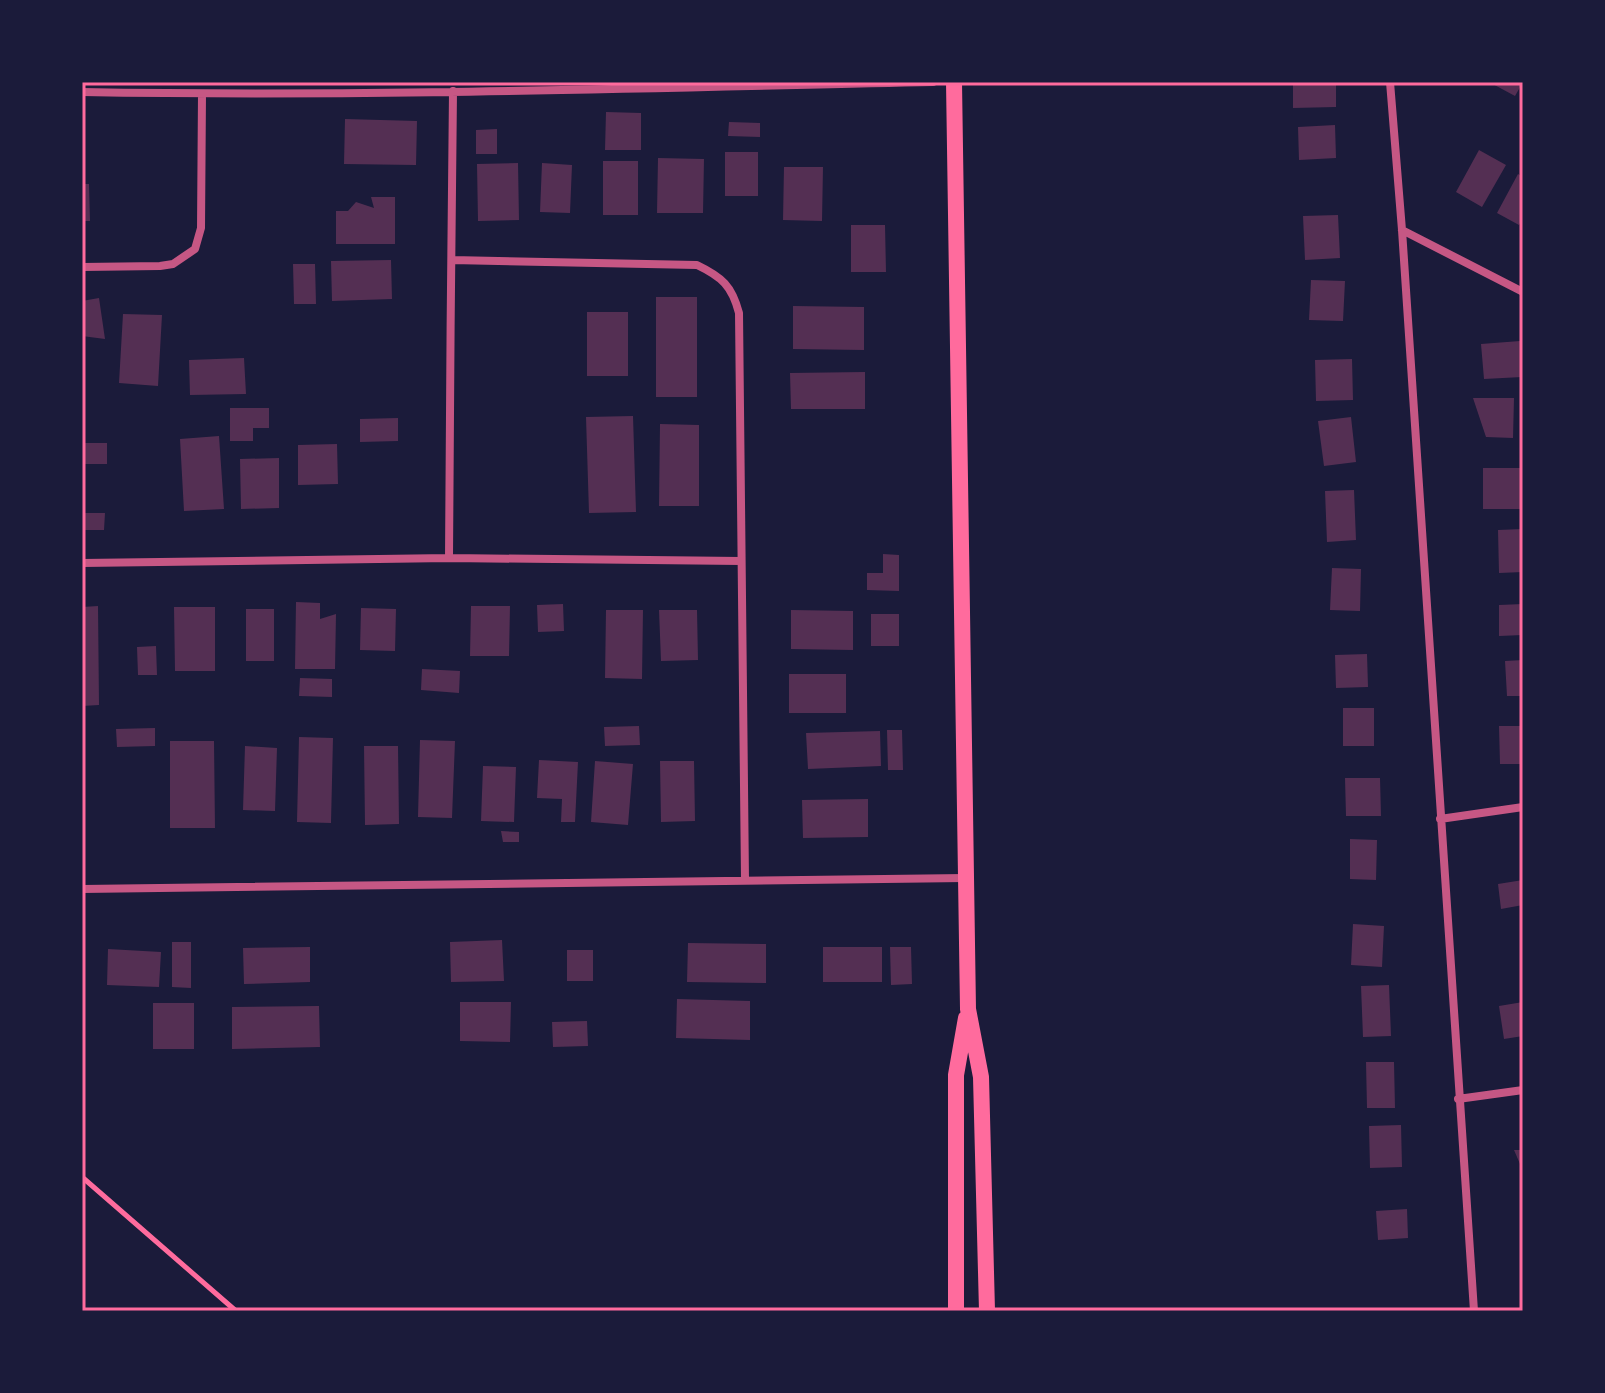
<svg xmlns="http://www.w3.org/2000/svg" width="1605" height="1393" font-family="'Exo 2',sans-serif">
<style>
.building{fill:#542f53}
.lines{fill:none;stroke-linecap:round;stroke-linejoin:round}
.path{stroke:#ff6b9d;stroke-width:5}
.minor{stroke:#c65784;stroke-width:8}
.secondary{stroke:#ff6b9d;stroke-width:16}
.neatline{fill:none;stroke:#ff6b9d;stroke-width:3}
</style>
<rect width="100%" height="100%" fill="#1b1b3a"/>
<path class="building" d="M1293,82H1336V107L1293,108Z
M1489,82H1523L1515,96Z
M606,112L641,113V150H605Z
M345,119L417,121L416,165L344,164Z
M729,122L760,123V137L728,136Z
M1335,125L1336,158L1299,160L1298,127Z
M497,129V154H476V130Z
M1479,150L1506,165L1482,207L1456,192Z
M725,152H758V196H725Z
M658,158L704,159L703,213H657Z
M603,161H638V215H603Z
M518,163L519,220L478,221L477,164Z
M542,163L572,165L570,213L540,212Z
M784,167H823L822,221L783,220Z
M1518,174L1523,177V218L1519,225L1497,213Z
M82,184H89L90,221H82Z
M371,197H395V244H336V211H348L356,202L374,208Z
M1338,215L1340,258L1305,260L1303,216Z
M851,225H885L886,272H851Z
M391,260L392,299L332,301L331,261Z
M293,264H315L316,304H294Z
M1311,280L1345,281L1343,321L1309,320Z
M656,297H697V397H656Z
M99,298L105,339L82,336V301Z
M793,306L864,307V350L793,349Z
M587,312H628V376H587Z
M123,314L162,315L158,386L119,383Z
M1520,341L1522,377L1484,379L1481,344Z
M244,358L246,394L190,395L189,360Z
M1352,359L1353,400L1316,401L1315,360Z
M865,372V409H791L790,373Z
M1473,398H1514L1513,438L1486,437Z
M230,408H269V428H253V441H230Z
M633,416L636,512L589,513L586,417Z
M1351,417L1356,462L1324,466L1318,421Z
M398,418V441L360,442V419Z
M660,424L699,425V506H659Z
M219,436L224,509L184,511L180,439Z
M82,443H107V464H82Z
M337,444L338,484L298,485V445Z
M279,458V508L241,509L240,459Z
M1483,468H1523V509H1483Z
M1354,490L1356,540L1327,542L1325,491Z
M82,513H105L104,530H82Z
M1523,529V572L1499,573L1498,530Z
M883,554L899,555V591L867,590V573H883Z
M1332,568L1361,569L1360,611L1330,610Z
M296,602L320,603V619L336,614L335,669H295Z
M563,604L564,631L538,632L537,605Z
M1523,604V635L1499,636V605Z
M98,606L99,705L82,706V607Z
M471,606H510L509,656H470Z
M174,607H215V671H175Z
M361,608L396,609L395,651L360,650Z
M246,609H274V661H246Z
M606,610H643L642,679L605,678Z
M659,610H697L698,660L661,661Z
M791,610L853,611V650L791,649Z
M871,614H899V646H871Z
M156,646L157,675H138L137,647Z
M1367,654L1368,687L1336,688L1335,655Z
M1523,660V696H1507L1505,661Z
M422,669L460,671L459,693L421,690Z
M789,674H846V713H789Z
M300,678L332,679V697L299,696Z
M1343,708H1374V746H1343Z
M639,726L640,745L605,746L604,727Z
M1499,726H1523V764H1500Z
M155,728V746L117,747L116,729Z
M887,730H902L903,770H888Z
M880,731L881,766L808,769L806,733Z
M299,737L333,738L331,823L297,822Z
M420,740L455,741L452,818L418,817Z
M170,741H214L215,828H170Z
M245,746L277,748L275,811L243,810Z
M364,746H398L399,824L365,825Z
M539,760L578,762L575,822H561L562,799L537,798Z
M595,761L633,764L628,825L591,822Z
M660,761H694L695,821L661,822Z
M483,766L516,767L514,822L481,821Z
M1345,778H1380L1381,816H1346Z
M868,799V837L803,838L802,800Z
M501,831L519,832V842H503Z
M1350,839L1377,840L1376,880L1350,879Z
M1523,880V905L1501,909L1498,884Z
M1353,924L1384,926L1382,967L1351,965Z
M502,940L504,981L451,982L450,942Z
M172,942H191V988L172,987Z
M688,943L766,944V983L687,982Z
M310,947V982L244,984L243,948Z
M823,947H882V982H823Z
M890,947H911L912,984L891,985Z
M108,949L161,952L159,987L107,985Z
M567,950H593V981H567Z
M1389,985L1391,1036L1363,1037L1361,986Z
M677,999L750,1001V1040L676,1038Z
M460,1002H511L510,1042L460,1041Z
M1523,1002V1036L1504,1039L1499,1006Z
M153,1003H194V1049H153Z
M319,1006L320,1047L232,1049V1007Z
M587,1021L588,1046L553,1047L552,1022Z
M1366,1062H1394L1395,1108H1367Z
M1401,1125L1402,1167L1370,1168L1369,1126Z
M1514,1150H1523V1171Z
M1407,1209L1408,1238L1378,1240L1376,1211Z"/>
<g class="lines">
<path class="path" d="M82,1177L236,1311"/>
<path class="minor" d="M1390,82L1402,230L1474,1311
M82,92C366,97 650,88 933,82
M1402,230L1523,292
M452,260L697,265C722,277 732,286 739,313L745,880
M82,267L160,266L173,264L195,249L201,228L202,94
M449,558C449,402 452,247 453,91
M82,563L449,558L741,561
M1440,819L1523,807
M82,889L965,878
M1458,1099L1523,1090"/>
<path class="secondary" d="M954,82L968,1009L981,1077L987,1311
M956,1311V1075L966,1018"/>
</g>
<rect width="1605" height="1393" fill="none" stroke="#1b1b3a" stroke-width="168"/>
<rect x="84" y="84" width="1437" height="1225" class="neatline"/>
</svg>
